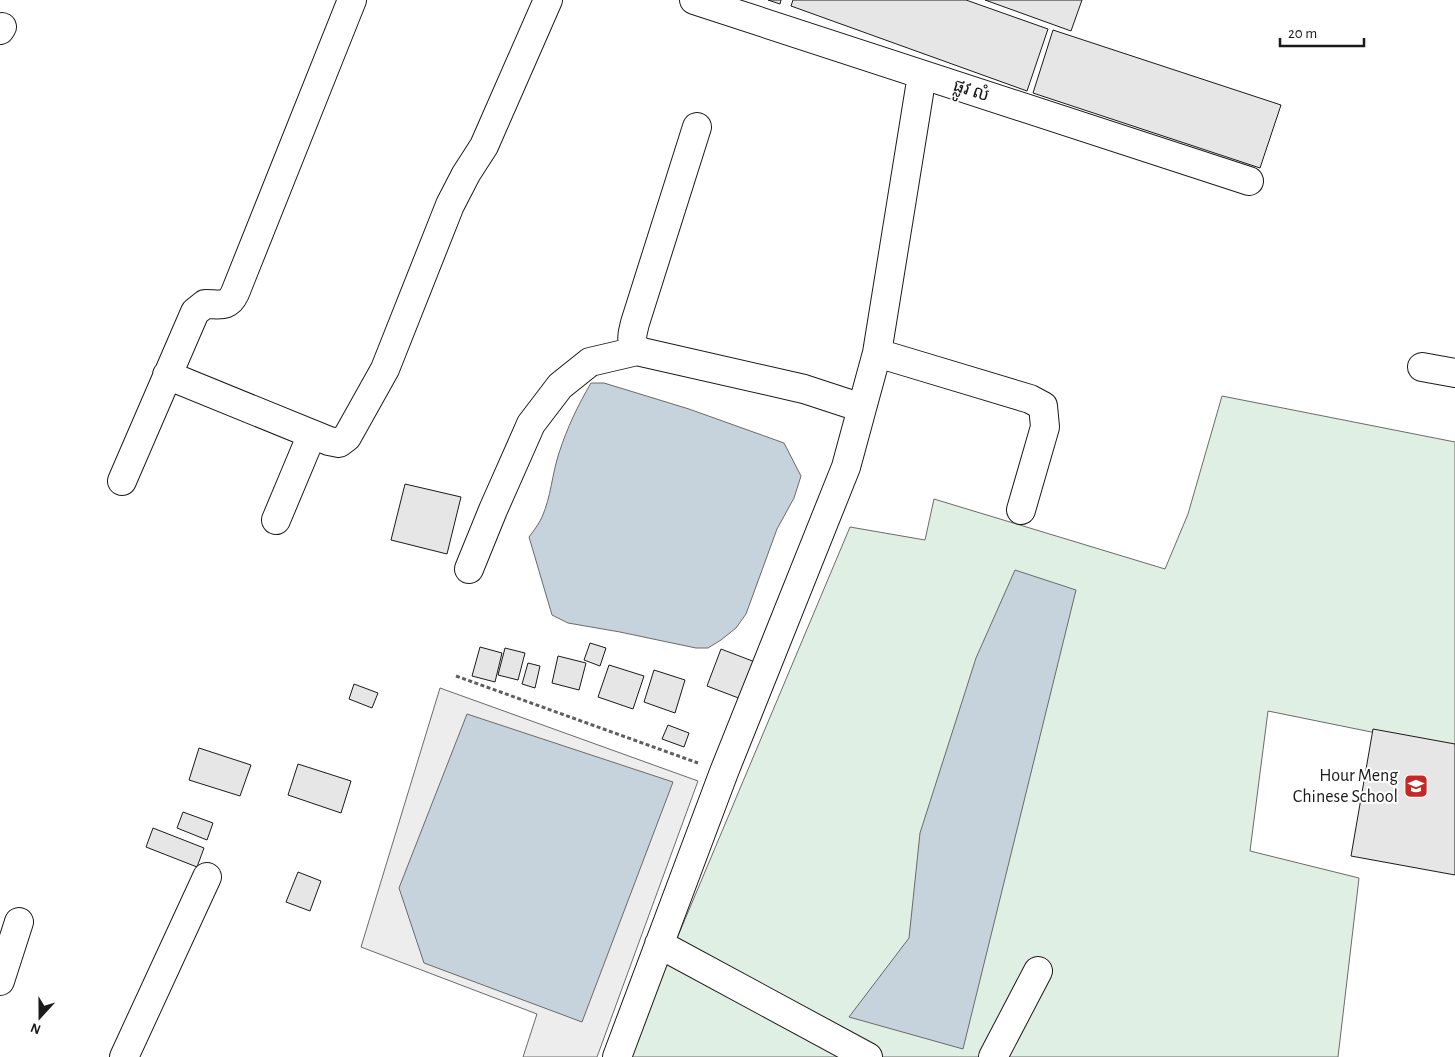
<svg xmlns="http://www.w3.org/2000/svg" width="1455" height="1057" font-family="'Alegreya Sans','Noto Sans Khmer',sans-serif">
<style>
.green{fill:#e0efe3;stroke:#6a6a6a}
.parking{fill:#ededed;stroke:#6a6a6a}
.water{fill:#c6d2dc;stroke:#6a6a6a}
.building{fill:#e6e6e6;stroke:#1a1a1a}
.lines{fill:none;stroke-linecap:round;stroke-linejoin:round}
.minor-casing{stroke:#1a1a1a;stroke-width:30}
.path{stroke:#5f5f5f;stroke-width:3;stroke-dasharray:4 2.5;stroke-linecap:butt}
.minor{stroke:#fff;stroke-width:28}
.labels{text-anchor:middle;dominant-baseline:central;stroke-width:4;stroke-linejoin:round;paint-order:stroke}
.street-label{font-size:18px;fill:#1a1a1a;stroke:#fff}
.poi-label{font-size:18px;fill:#1a1a1a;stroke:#fff;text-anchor:end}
</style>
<rect width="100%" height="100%" fill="#fff"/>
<path class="green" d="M1222,396L1455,442V749L1268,711L1250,851L1359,878L1338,1057H630L654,993L850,527L925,540L934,499L1165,569L1188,514Z"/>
<path class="parking" d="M440,688L698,781L597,1057H523L537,1014L361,947Z"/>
<path class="water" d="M591,383H604L689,409L784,443L801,476L794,498L777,529L746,614L736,628L721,640L708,648H696L672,643L620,632L568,623L552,615L529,537C534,530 539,524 542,517C551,497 552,474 559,453C567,428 578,405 591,383Z
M1015,570L1076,590L963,1049L849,1017L909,938L920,833L976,658Z
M467,714L673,782L582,1022L424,963L399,888Z"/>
<path class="building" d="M768,0H781L780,4Z
M793,0H966L1048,29L1027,91L791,6Z
M985,0H1082L1071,31Z
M1053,30L1281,105L1260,168L1033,93Z
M405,484L461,497L447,554L391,540Z
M590,643L606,648L600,666L584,660Z
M480,647L502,653L495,682L472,676Z
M505,648L525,653L518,680L498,675Z
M721,649L763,665L749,702L707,686Z
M558,656L586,663L579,690L552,683Z
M528,663L540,666L535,688L522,684Z
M609,665L644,676L633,709L598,697Z
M654,670L685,680L675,713L644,702Z
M354,684L378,693L372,708L349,699Z
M668,725L689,733L684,747L662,739Z
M1373,729L1455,744V875L1351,856Z
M199,748L251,765L240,796L189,780Z
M298,764L351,781L341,813L288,795Z
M183,812L213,823L207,840L177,828Z
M153,828L204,848L197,867L146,847Z
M298,872L321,881L310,911L286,902Z"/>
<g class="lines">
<g class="minor-casing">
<path id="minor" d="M694,0L1249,181
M0,30L2,27
M922,75L877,353L1030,399L1043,406L1045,427L1021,510
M1422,367L1455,373
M167,375L329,441L339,443L347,437L385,369L450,205L466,174L484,146L548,0
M862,408L877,353
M122,481L195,312L205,304C220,304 228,308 235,293L352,0
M276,520L312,434
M469,569L493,510L531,424L560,386L590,362L637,351
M659,944L868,1057
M0,981L19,922
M124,1057L207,877
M617,1057L724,772L846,467L862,408L804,389L637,351C630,339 632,336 635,323L697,127
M993,1057L1038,971"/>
</g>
<path class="path" d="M456,676L698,763"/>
<use href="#minor" class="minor"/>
</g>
<defs>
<g id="school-square" transform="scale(1.25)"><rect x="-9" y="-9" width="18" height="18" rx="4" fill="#c62828" stroke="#fff"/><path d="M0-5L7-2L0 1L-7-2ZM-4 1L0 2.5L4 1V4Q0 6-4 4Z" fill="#fff"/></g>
</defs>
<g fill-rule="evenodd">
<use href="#school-square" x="1416" y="786"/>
</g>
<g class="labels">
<g class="street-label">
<text transform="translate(971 91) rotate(18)">ផ្លូវ លំ</text>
</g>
<g class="poi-label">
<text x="1398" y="776">Hour Meng<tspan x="1398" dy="21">Chinese School</tspan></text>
</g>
</g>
<g transform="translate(40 1017) rotate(201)" stroke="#ffffff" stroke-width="4" paint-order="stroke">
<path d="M0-4L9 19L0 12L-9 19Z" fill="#1a1a1a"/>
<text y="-8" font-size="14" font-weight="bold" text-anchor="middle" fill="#1a1a1a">N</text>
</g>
<path d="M1280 38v8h84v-8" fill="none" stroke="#1a1a1a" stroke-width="2.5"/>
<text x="1288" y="38" font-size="15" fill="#1a1a1a" stroke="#ffffff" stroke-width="4" paint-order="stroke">20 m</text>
</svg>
